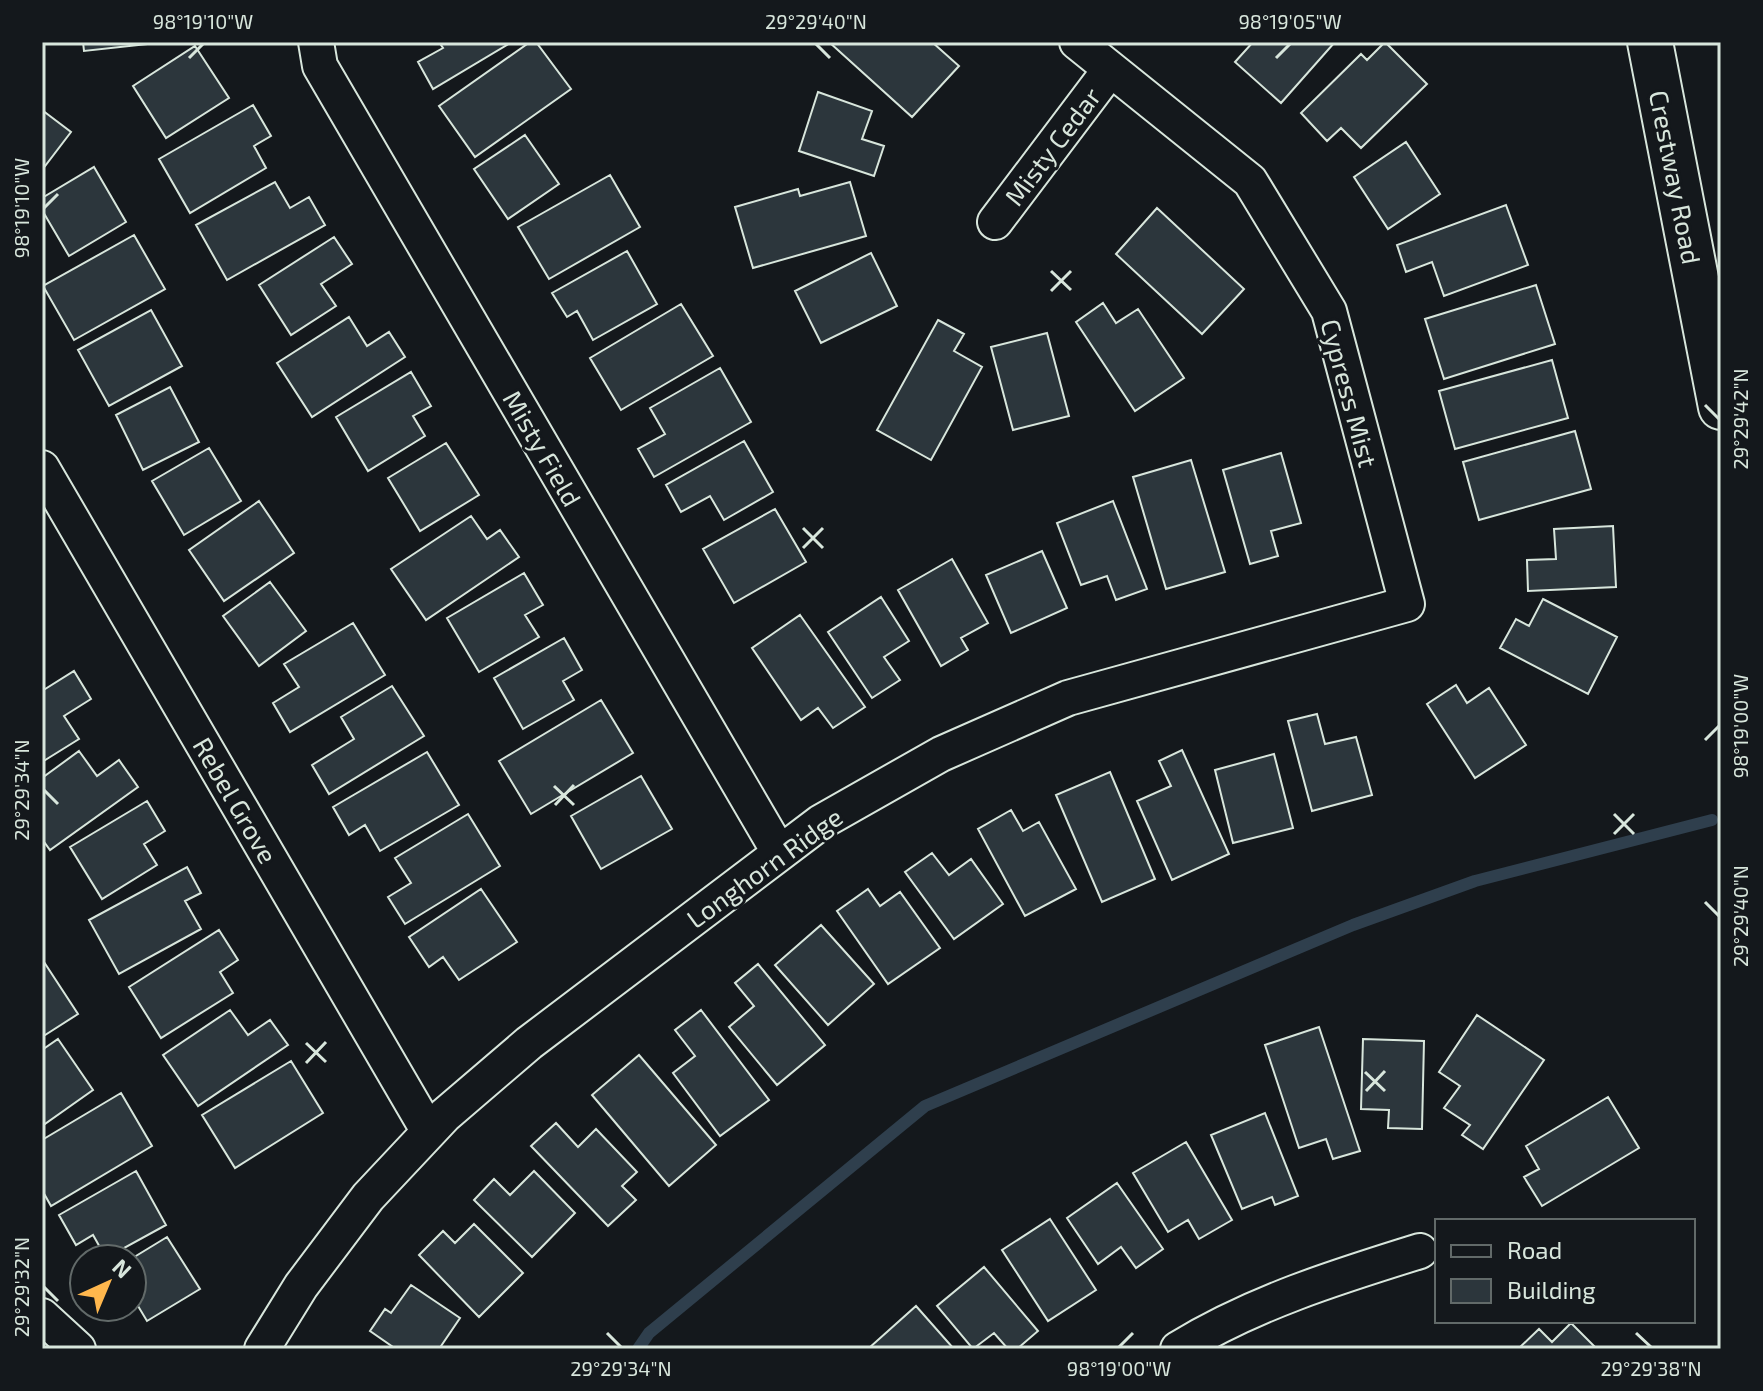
<svg xmlns="http://www.w3.org/2000/svg" width="1763" height="1391" font-family="'Exo 2',sans-serif">
<style>
.lines{fill:none;stroke-linecap:round;stroke-linejoin:round}
.stream{stroke:#2f3f4d;stroke-width:12}
.building{fill:#2c363c;stroke:#d8e6dc;stroke-width:2}
.street-casing{stroke:#d8e6dc;stroke-width:38}
.secondary-casing{stroke:#d8e6dc;stroke-width:48}
.street{stroke:#14181c;stroke-width:34}
.secondary{stroke:#14181c;stroke-width:44}
.ticks{fill:none;stroke:#d8e6dc;stroke-width:3}
.labels{text-anchor:middle;dominant-baseline:central;stroke-width:6;stroke-linejoin:round;paint-order:stroke}
.street-label{font-size:26px;fill:#d8e6dc;stroke:#14181c}
.neatline{fill:none;stroke:#d8e6dc;stroke-width:3}
.ticks-label{font-size:20px;text-anchor:middle;fill:#d8e6dc}
</style>
<rect width="100%" height="100%" fill="#14181c"/>
<g class="lines">
<path class="stream" d="M638,1349L649,1333L925,1106L1353,925L1475,881L1712,820"/>
</g>
<path class="building" d="M83,42H166L84,51Z
M439,42H512L433,89L418,62L443,48Z
M530,42H536L571,89L475,157L439,106Z
M829,42H932L959,66L912,117Z
M1253,42H1335L1281,103L1235,62Z
M1385,42L1427,84L1361,148L1341,128L1327,141L1301,113L1361,54L1367,60Z
M195,46L229,98L166,138L133,86Z
M818,92L872,111L862,139L884,146L874,176L799,151Z
M253,105L271,136L254,146L266,168L190,213L159,159Z
M42,110L71,132L42,170Z
M525,135L559,184L508,219L474,169Z
M1406,142L1440,194L1388,229L1354,177Z
M94,167L126,222L69,256L42,210V198Z
M610,175L640,227L549,279L518,227Z
M275,182L290,208L309,197L325,225L227,280L196,225Z
M850,182L866,236L753,268L735,207L798,189L800,196Z
M1506,205L1528,265L1444,296L1432,262L1406,272L1397,245Z
M1157,208L1244,289L1202,334L1116,254Z
M134,235L165,289L74,340L43,286Z
M334,237L352,264L321,284L336,306L291,335L259,285Z
M627,251L657,304L593,340L577,311L567,317L552,293Z
M871,253L897,306L821,343L795,291Z
M1536,285L1555,344L1444,379L1425,319Z
M1103,303L1116,323L1138,309L1184,378L1135,411L1076,322Z
M681,304L713,356L621,410L590,358Z
M151,310L182,366L109,406L78,350Z
M349,317L367,346L389,332L405,357L312,417L277,363Z
M938,320L964,334L954,351L982,367L931,460L877,430Z
M1047,333L1069,416L1013,430L991,347Z
M1552,360L1568,418L1455,449L1439,391Z
M720,368L751,422L654,477L638,449L665,434L650,408Z
M411,372L431,406L413,416L425,436L368,471L336,417Z
M170,387L199,442L143,470L116,415Z
M1575,431L1591,489L1479,520L1463,462Z
M744,441L773,492L724,520L710,496L681,512L666,485Z
M446,443L479,495L420,531L388,478Z
M209,448L241,501L184,535L152,481Z
M1281,453L1301,523L1271,531L1278,556L1250,564L1223,470Z
M1191,460L1225,572L1166,589L1133,477Z
M259,501L294,553L224,601L189,550Z
M1113,501L1147,589L1116,600L1107,576L1081,585L1057,523Z
M775,509L806,562L734,603L703,549Z
M471,516L487,539L500,530L519,557L426,620L391,569Z
M1613,526L1616,587L1528,591L1527,560L1556,559L1554,529Z
M1042,551L1067,608L1011,633L986,575Z
M952,559L988,623L961,638L968,650L941,666L898,590Z
M524,573L543,605L525,615L539,637L479,672L447,618Z
M270,582L306,631L259,666L223,616Z
M881,597L909,641L884,657L900,680L872,698L828,632Z
M1543,599L1617,637L1588,694L1500,648L1516,619L1529,626Z
M800,615L865,707L833,728L818,708L801,720L752,648Z
M353,623L385,675L290,732L273,703L299,687L284,664Z
M564,638L582,670L563,681L574,700L523,729L494,678Z
M74,671L91,699L64,716L79,739L42,762V691Z
M1456,685L1467,703L1489,688L1526,745L1475,778L1427,704Z
M392,686L424,736L329,794L312,765L354,739L341,717Z
M601,700L633,753L531,814L499,761Z
M1317,714L1325,744L1356,737L1372,795L1312,811L1288,721Z
M1182,750L1229,854L1172,880L1137,801L1171,786L1159,761Z
M79,751L97,776L119,760L138,787L50,850L42,839V778Z
M427,752L459,805L380,851L365,825L349,835L333,807Z
M1274,754L1293,828L1233,843L1215,770Z
M1110,772L1155,879L1102,902L1056,795Z
M641,776L672,829L601,869L571,816Z
M147,801L165,831L144,844L157,865L102,899L70,847Z
M1011,810L1023,831L1039,822L1076,889L1025,916L978,829Z
M468,814L500,866L405,924L388,897L411,883L395,858Z
M932,853L949,875L971,859L1003,904L954,939L905,872Z
M187,867L201,893L185,901L201,929L119,974L89,920Z
M481,889L517,942L459,980L443,957L429,967L409,937Z
M868,889L880,906L900,892L940,948L888,984L837,911Z
M821,925L874,984L828,1025L775,965Z
M219,930L238,960L220,972L233,993L161,1038L129,987Z
M44,962L78,1014L42,1037V964Z
M758,964L825,1045L777,1085L729,1027L754,1006L735,983Z
M230,1010L248,1035L270,1020L288,1045L198,1106L163,1055Z
M701,1010L769,1100L720,1136L673,1073L695,1056L675,1030Z
M1477,1015L1544,1060L1483,1149L1462,1135L1470,1125L1444,1108L1460,1086L1439,1072Z
M1319,1027L1360,1151L1333,1159L1326,1139L1299,1148L1265,1045Z
M58,1039L93,1090L42,1126V1050Z
M1363,1039L1424,1041L1422,1129L1388,1128L1389,1110L1361,1109Z
M639,1055L716,1145L669,1186L592,1095Z
M291,1061L323,1113L235,1168L202,1115Z
M121,1093L152,1146L51,1206L42,1190V1140Z
M1608,1097L1639,1148L1542,1206L1524,1177L1539,1169L1526,1146Z
M1265,1113L1298,1196L1275,1205L1272,1197L1242,1209L1211,1135Z
M556,1123L578,1147L596,1129L637,1172L622,1186L636,1200L608,1226L531,1146Z
M1186,1142L1232,1220L1199,1239L1188,1220L1168,1232L1133,1173Z
M136,1171L166,1225L106,1258L93,1235L76,1245L59,1215Z
M534,1171L575,1213L532,1257L474,1200L494,1179L510,1195Z
M1117,1183L1163,1249L1136,1268L1121,1247L1098,1264L1067,1218Z
M1050,1219L1096,1290L1048,1321L1002,1250Z
M474,1224L523,1273L479,1317L419,1255L443,1231L455,1243Z
M167,1237L200,1289L147,1321L132,1296L131,1259Z
M984,1267L1038,1331L1017,1349H1008L994,1333L973,1349L937,1306Z
M411,1285L460,1318L439,1349H396L370,1331L385,1309L391,1313Z
M916,1306L954,1349H870L869,1348Z
M1571,1323L1597,1349H1518L1539,1329L1552,1342Z"/>
<g class="lines">
<g class="street-casing">
<path id="street" d="M316,42L320,66L779,852
M995,222L1109,71
M42,468L429,1132
M42,1316L78,1349
M262,1349L301,1286L368,1197L445,1115L529,1043L821,822L941,754L1068,698L1407,604L1329,311L1250,181L1077,42
M1178,1349C1253,1303 1336,1277 1420,1251"/>
</g>
<g class="secondary-casing">
<path id="secondary" d="M1650,42L1721,407"/>
</g>
<use href="#street" class="street"/>
<use href="#secondary" class="secondary"/>
</g>
<path class="ticks" d="M816,44L830,58M189,58L203,44M1276,58L1290,44M44,208L58,194M1051,271L1071,290M1051,291L1071,271M1705,405L1719,419M803,528L823,548M803,548L823,528M1705,740L1719,726M554,786L574,805M44,790L58,804M555,805L574,785M1614,814L1634,834M1614,834L1634,814M1705,902L1719,916M306,1043L326,1062M306,1063L326,1042M1365,1072L1385,1091M1366,1091L1385,1071M44,1287L58,1301M607,1333L621,1347M1636,1333L1651,1347M1119,1347L1133,1333"/>
<g class="labels">
<g class="street-label">
<text transform="translate(1052 146) rotate(-53)">Misty Cedar</text>
<text transform="translate(1676 177) rotate(79)">Crestway Road</text>
<text transform="translate(1350 393) rotate(75)">Cypress Mist</text>
<text transform="translate(543 448) rotate(60)">Misty Field</text>
<text transform="translate(236 800) rotate(60)">Rebel Grove</text>
<text transform="translate(764 867) rotate(-36)">Longhorn Ridge</text>
</g>
</g>
<rect width="1763" height="1391" fill="none" stroke="#14181c" stroke-width="88"/>
<rect x="1435" y="1219" width="260" height="104" fill="#14181c" stroke="#626a69" stroke-width="2"/>
<rect x="1451" y="1245" width="40" height="12" fill="#14181c" stroke="#626a69" stroke-width="2"/>
<text x="1507" y="1259" font-size="24" fill="#d8e6dc">Road</text>
<rect x="1451" y="1279" width="40" height="24" fill="#2c363c" stroke="#626a69" stroke-width="2"/>
<text x="1507" y="1299" font-size="24" fill="#d8e6dc">Building</text>
<g transform="translate(108 1283) rotate(44)"><circle r="38" fill="#14181c" stroke="#626a69" stroke-width="2"/>
<path d="M0-6L14 30L0 20L-14 30Z" fill="#ffb74d"/>
<text y="-12" font-size="22" font-weight="bold" text-anchor="middle" fill="#d8e6dc">N</text>
</g>
<rect x="44" y="44" width="1675" height="1303" class="neatline"/>
<g class="ticks-label">
<text x="203" y="29">98°19'10"W</text>
<text x="816" y="29">29°29'40"N</text>
<text x="1290" y="29">98°19'05"W</text>
<text transform="translate(22 208) rotate(-90)" y="7">98°19'10"W</text>
<text transform="translate(1741 419) rotate(-90)" y="7">29°29'42"N</text>
<text transform="translate(1741 726) rotate(-90)" y="7">98°19'00"W</text>
<text transform="translate(22 790) rotate(-90)" y="7">29°29'34"N</text>
<text transform="translate(1741 916) rotate(-90)" y="7">29°29'40"N</text>
<text transform="translate(22 1287) rotate(-90)" y="7">29°29'32"N</text>
<text x="621" y="1376">29°29'34"N</text>
<text x="1119" y="1376">98°19'00"W</text>
<text x="1651" y="1376">29°29'38"N</text>
</g>
</svg>
